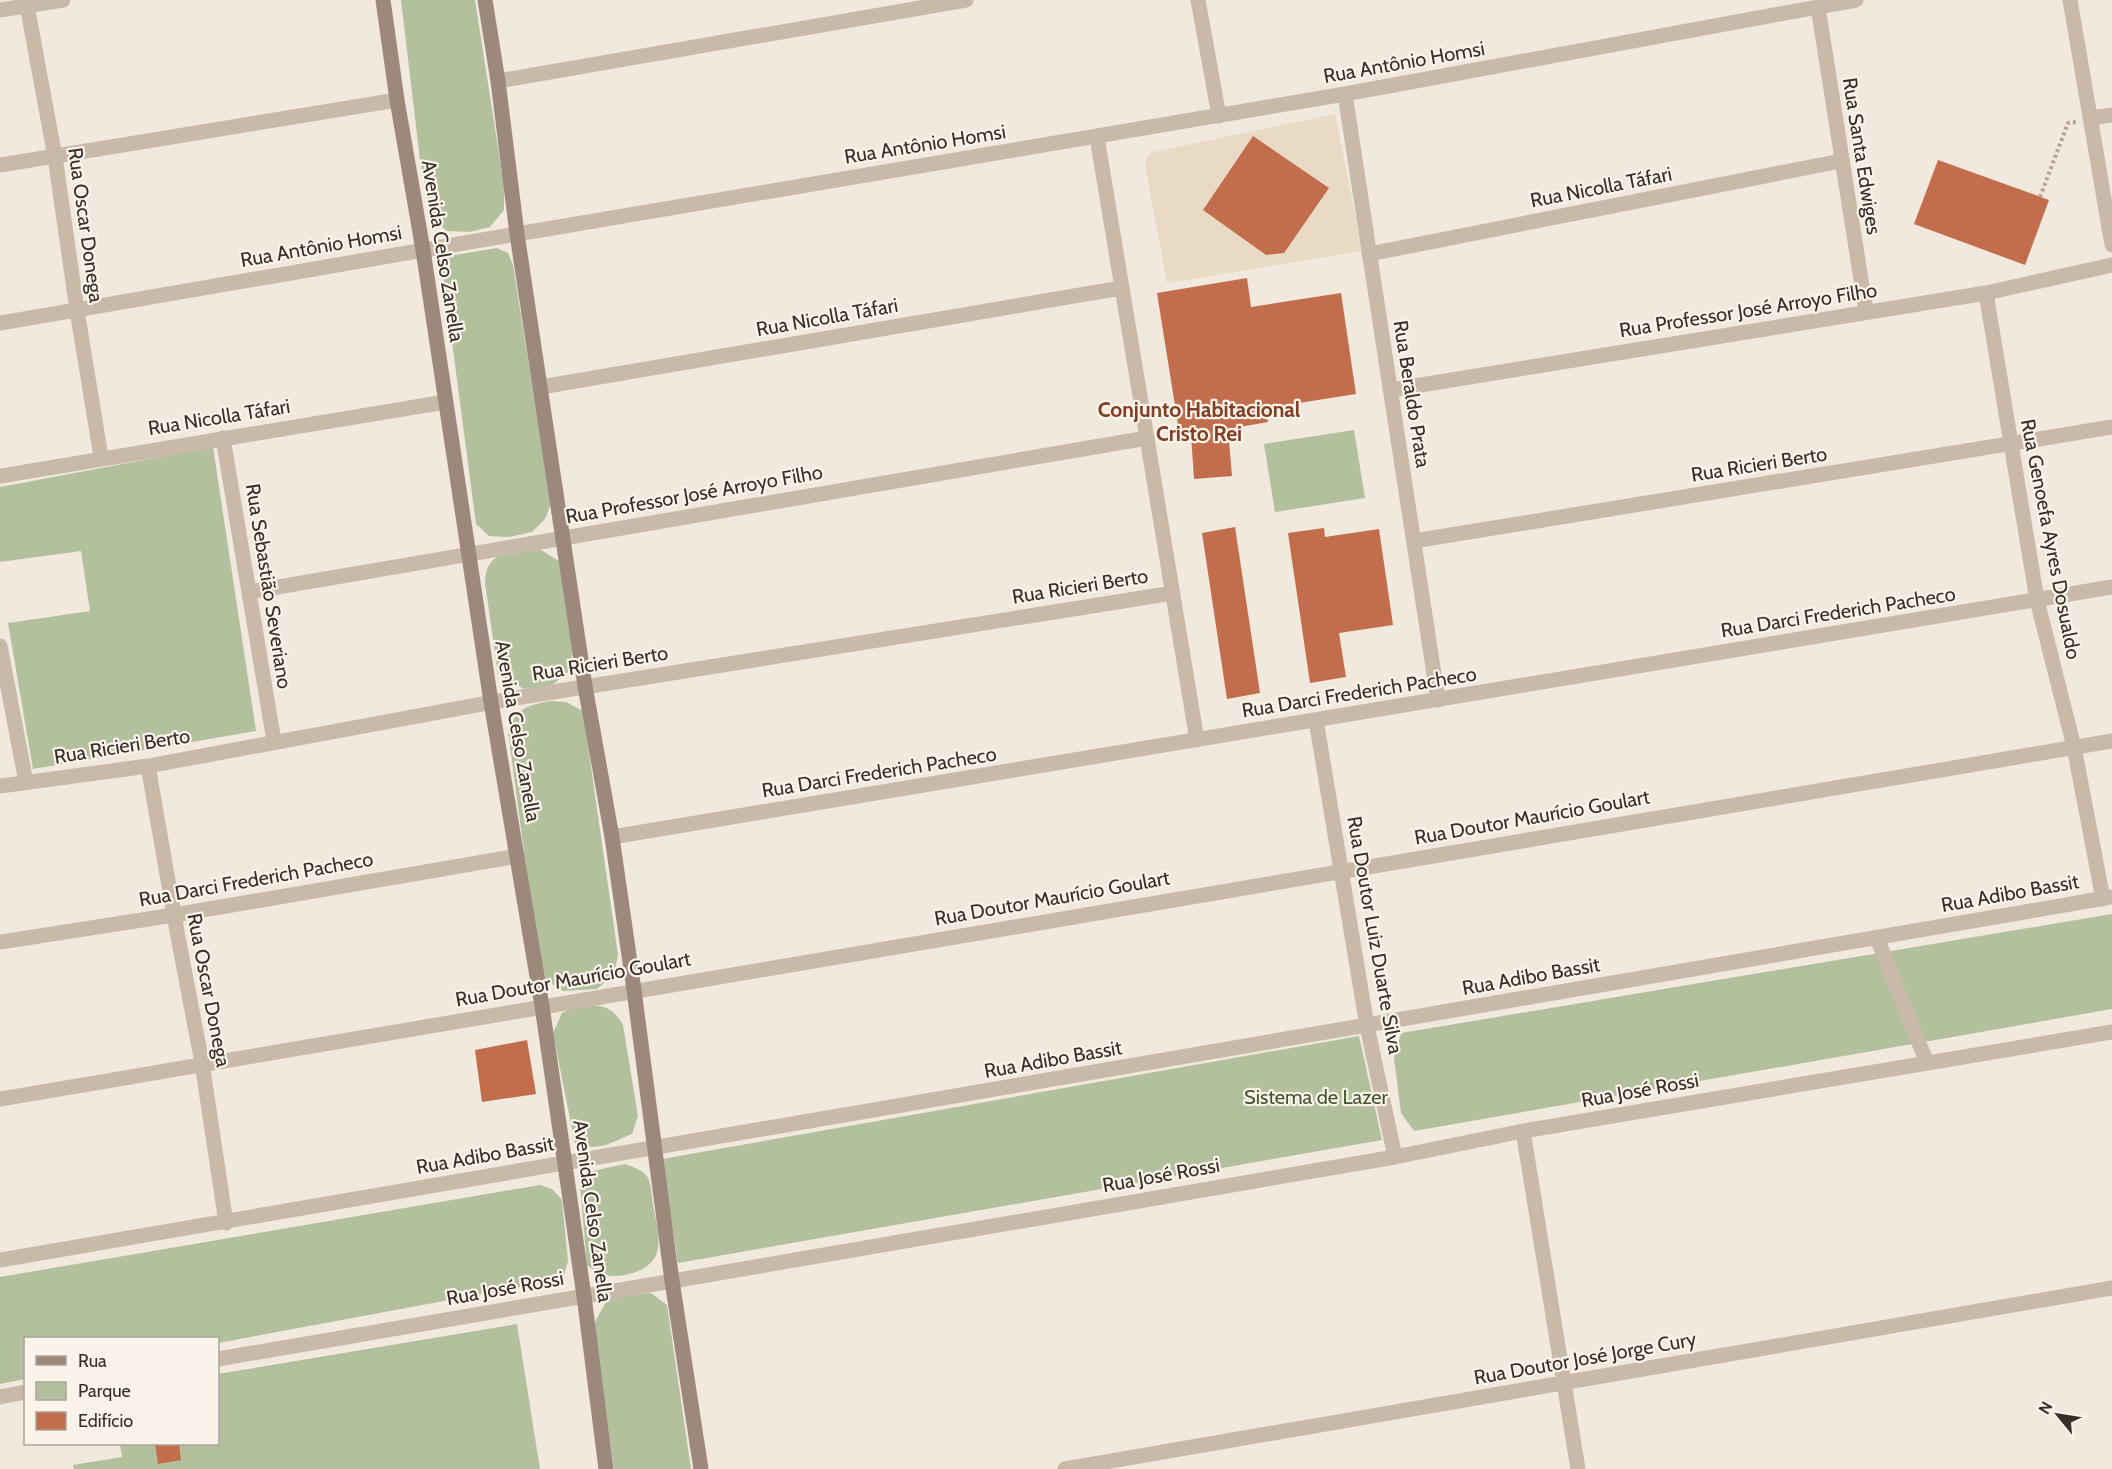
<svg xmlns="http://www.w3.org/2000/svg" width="2112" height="1469" font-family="Cabin,sans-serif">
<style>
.green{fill:#b3c09e}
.plaza{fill:#e9dac5;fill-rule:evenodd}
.building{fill:#c26d4b}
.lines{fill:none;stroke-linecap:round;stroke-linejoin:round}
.path{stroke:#b5a394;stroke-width:4;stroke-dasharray:3 3;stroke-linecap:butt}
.street{stroke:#c9b9a9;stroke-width:15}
.secondary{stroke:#9d897b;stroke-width:15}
.labels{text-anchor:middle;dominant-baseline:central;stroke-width:4.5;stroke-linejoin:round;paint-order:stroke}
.street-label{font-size:20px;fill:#372e29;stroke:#f9f3ea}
.park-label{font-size:20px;fill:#44542d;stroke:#f9f3ea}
.neighbourhood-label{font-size:21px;font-weight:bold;fill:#833f25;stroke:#f9f3ea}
</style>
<rect width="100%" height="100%" fill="#f1e9dd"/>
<path class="green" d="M401,0H475L504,186V210L490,227L469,232L447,231L432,219L420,160Z
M497,248L508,253L513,265L551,504L545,519L532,532L509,537L489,536L476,524L442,266L449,256Z
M1354,430L1365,498L1275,512L1264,444Z
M213,447L256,731L33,769L8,623L90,611L81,551L0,562V487Z
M512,549L541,550L559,561L573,653L569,671L550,687L524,689L498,674L485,583C486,561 494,558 512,549Z
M549,701L566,702L583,711L618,955L614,974L597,989L563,991L543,978L533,919L508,731C517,708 526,706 549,701Z
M2112,914V1009L1414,1131L1401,1113L1394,1058L1401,1033Z
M578,1005C600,1006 610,1003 623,1025L638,1116L632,1134C608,1144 600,1151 575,1144L553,1033L562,1013Z
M1359,1036L1382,1140L678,1263L662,1159Z
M625,1164C633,1167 644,1170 648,1178C652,1187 652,1201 654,1210C661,1244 665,1266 625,1275C609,1278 599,1275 587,1265L580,1186L592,1171Z
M540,1185L552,1189L562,1200L568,1261L563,1279L218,1343V1338H26L25,1379L0,1384V1277Z
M651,1293L667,1305L691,1469H614L594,1324L607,1300L622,1296Z
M517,1324L540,1469H74L73,1465L122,1457L120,1444H218V1374Z"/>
<path class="plaza" d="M1335,114L1362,251L1167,283L1145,165L1147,158L1153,152ZM1253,136L1266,255L1203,210Z"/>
<path class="building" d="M1253,136L1329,188L1284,253L1266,255L1203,210Z
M1938,160L2049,200L2025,265L1914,224Z
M1247,278L1251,307L1341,293L1356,394L1266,408L1268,422L1228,429L1232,476L1194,479L1191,435L1180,437L1157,293Z
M1235,527L1260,693L1227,699L1202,533Z
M1324,528L1325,537L1379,529L1393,625L1339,633L1346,677L1310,683L1288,533Z
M527,1040L536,1094L482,1102L475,1050Z
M155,1443H179L181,1460L158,1464Z"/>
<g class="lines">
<path class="path" d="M2040,197L2068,123L2076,122"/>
<path class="street" d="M26,0L55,157L77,310L101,457
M1198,0L1219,116
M2070,0L2112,245
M1818,7L1866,311
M0,10L63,0
M498,81L966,0
M1345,94L1438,700
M2091,118L2112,115
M1097,137L1197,740
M0,165L397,100
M1369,254L1841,161
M1986,293L2037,600L2074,747L2103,899
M0,323L517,234L1345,94L1856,0
M541,387L1121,288
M1390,390L1986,293L2112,265
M223,438L274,741
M0,476L445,402
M1414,541L2112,427
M249,592L1147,438
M0,646L26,782
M1316,720L1367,1026L1395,1157
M148,766L178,937L202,1063L226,1223
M0,786L148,766L509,699L1173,593
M612,837L2112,587
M1877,938L1927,1063
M0,942L174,915L518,856
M0,1099L2112,741
M1523,1131L1578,1469
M0,1260L2112,897
M218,1359L1395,1157L1523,1131L2112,1032
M0,1397L26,1392
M1065,1469L2112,1288"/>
<path class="secondary" d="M383,0L397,100L423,250L491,702L542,1006L584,1296L606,1469
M485,0L498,81L517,234L585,686L612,837L634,990L672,1281L701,1469"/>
</g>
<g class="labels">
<g class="street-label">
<text transform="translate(1404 62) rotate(-10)">Rua Antônio Homsi</text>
<text transform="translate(925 144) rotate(-9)">Rua Antônio Homsi</text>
<text transform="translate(1862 156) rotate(81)">Rua Santa Edwiges</text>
<text transform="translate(1601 187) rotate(-11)">Rua Nicolla Táfari</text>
<text transform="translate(86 225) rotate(82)">Rua Oscar Donega</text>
<text transform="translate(321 246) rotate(-10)">Rua Antônio Homsi</text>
<text transform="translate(443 251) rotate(81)">Avenida Celso Zanella</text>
<text transform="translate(1748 310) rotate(-9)">Rua Professor José Arroyo Filho</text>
<text transform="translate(827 317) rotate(-10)">Rua Nicolla Táfari</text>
<text transform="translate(1412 394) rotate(81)">Rua Beraldo Prata</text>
<text transform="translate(219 417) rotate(-9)">Rua Nicolla Táfari</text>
<text transform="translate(1759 464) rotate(-9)">Rua Ricieri Berto</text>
<text transform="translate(694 494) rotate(-10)">Rua Professor José Arroyo Filho</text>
<text transform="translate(2051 539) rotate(79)">Rua Genoefa Ayres Dosualdo</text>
<text transform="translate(269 586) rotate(81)">Rua Sebastião Severiano</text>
<text transform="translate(1080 586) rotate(-9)">Rua Ricieri Berto</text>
<text transform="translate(1838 612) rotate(-9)">Rua Darci Frederich Pacheco</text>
<text transform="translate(600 663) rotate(-9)">Rua Ricieri Berto</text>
<text transform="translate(1359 692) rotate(-9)">Rua Darci Frederich Pacheco</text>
<text transform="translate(518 731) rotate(80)">Avenida Celso Zanella</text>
<text transform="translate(122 746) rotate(-9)">Rua Ricieri Berto</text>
<text transform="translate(879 772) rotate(-9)">Rua Darci Frederich Pacheco</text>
<text transform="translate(1532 817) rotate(-10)">Rua Doutor Maurício Goulart</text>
<text transform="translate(256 879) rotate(-10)">Rua Darci Frederich Pacheco</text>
<text transform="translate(2010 893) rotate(-10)">Rua Adibo Bassit</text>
<text transform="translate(1052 898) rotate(-10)">Rua Doutor Maurício Goulart</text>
<text transform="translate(1375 935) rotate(80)">Rua Doutor Luiz Duarte Silva</text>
<text transform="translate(1531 976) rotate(-10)">Rua Adibo Bassit</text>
<text transform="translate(573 979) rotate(-10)">Rua Doutor Maurício Goulart</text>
<text transform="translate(209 990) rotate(79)">Rua Oscar Donega</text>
<text transform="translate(1053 1059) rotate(-10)">Rua Adibo Bassit</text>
<text transform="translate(1640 1090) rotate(-10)">Rua José Rossi</text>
<text transform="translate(485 1155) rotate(-10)">Rua Adibo Bassit</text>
<text transform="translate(1161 1175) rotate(-10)">Rua José Rossi</text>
<text transform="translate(593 1211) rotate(82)">Avenida Celso Zanella</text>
<text transform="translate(505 1288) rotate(-10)">Rua José Rossi</text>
<text transform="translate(1585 1358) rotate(-10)">Rua Doutor José Jorge Cury</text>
</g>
<g class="park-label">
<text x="1316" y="1097">Sistema de Lazer</text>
</g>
<g class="neighbourhood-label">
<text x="1199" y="409">Conjunto Habitacional<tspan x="1199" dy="24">Cristo Rei</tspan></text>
</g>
</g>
<rect x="24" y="1337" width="195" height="108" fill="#f9f3ea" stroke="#aba49d" stroke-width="1.5"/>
<rect x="36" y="1356" width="30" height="9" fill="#9d897b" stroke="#aba49d" stroke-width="1.5"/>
<text x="78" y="1367" font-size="18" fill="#372e29">Rua</text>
<rect x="36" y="1382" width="30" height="18" fill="#b3c09e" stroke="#aba49d" stroke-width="1.5"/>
<text x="78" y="1397" font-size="18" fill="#372e29">Parque</text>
<rect x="36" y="1412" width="30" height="18" fill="#c26d4b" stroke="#aba49d" stroke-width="1.5"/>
<text x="78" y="1427" font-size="18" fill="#372e29">Edifício</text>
<g transform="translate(2058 1415) rotate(300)" stroke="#f9f3ea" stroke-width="4.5" paint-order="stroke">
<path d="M0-4.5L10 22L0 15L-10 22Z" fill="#372e29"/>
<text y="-9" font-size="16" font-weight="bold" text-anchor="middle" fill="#372e29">N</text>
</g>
</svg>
